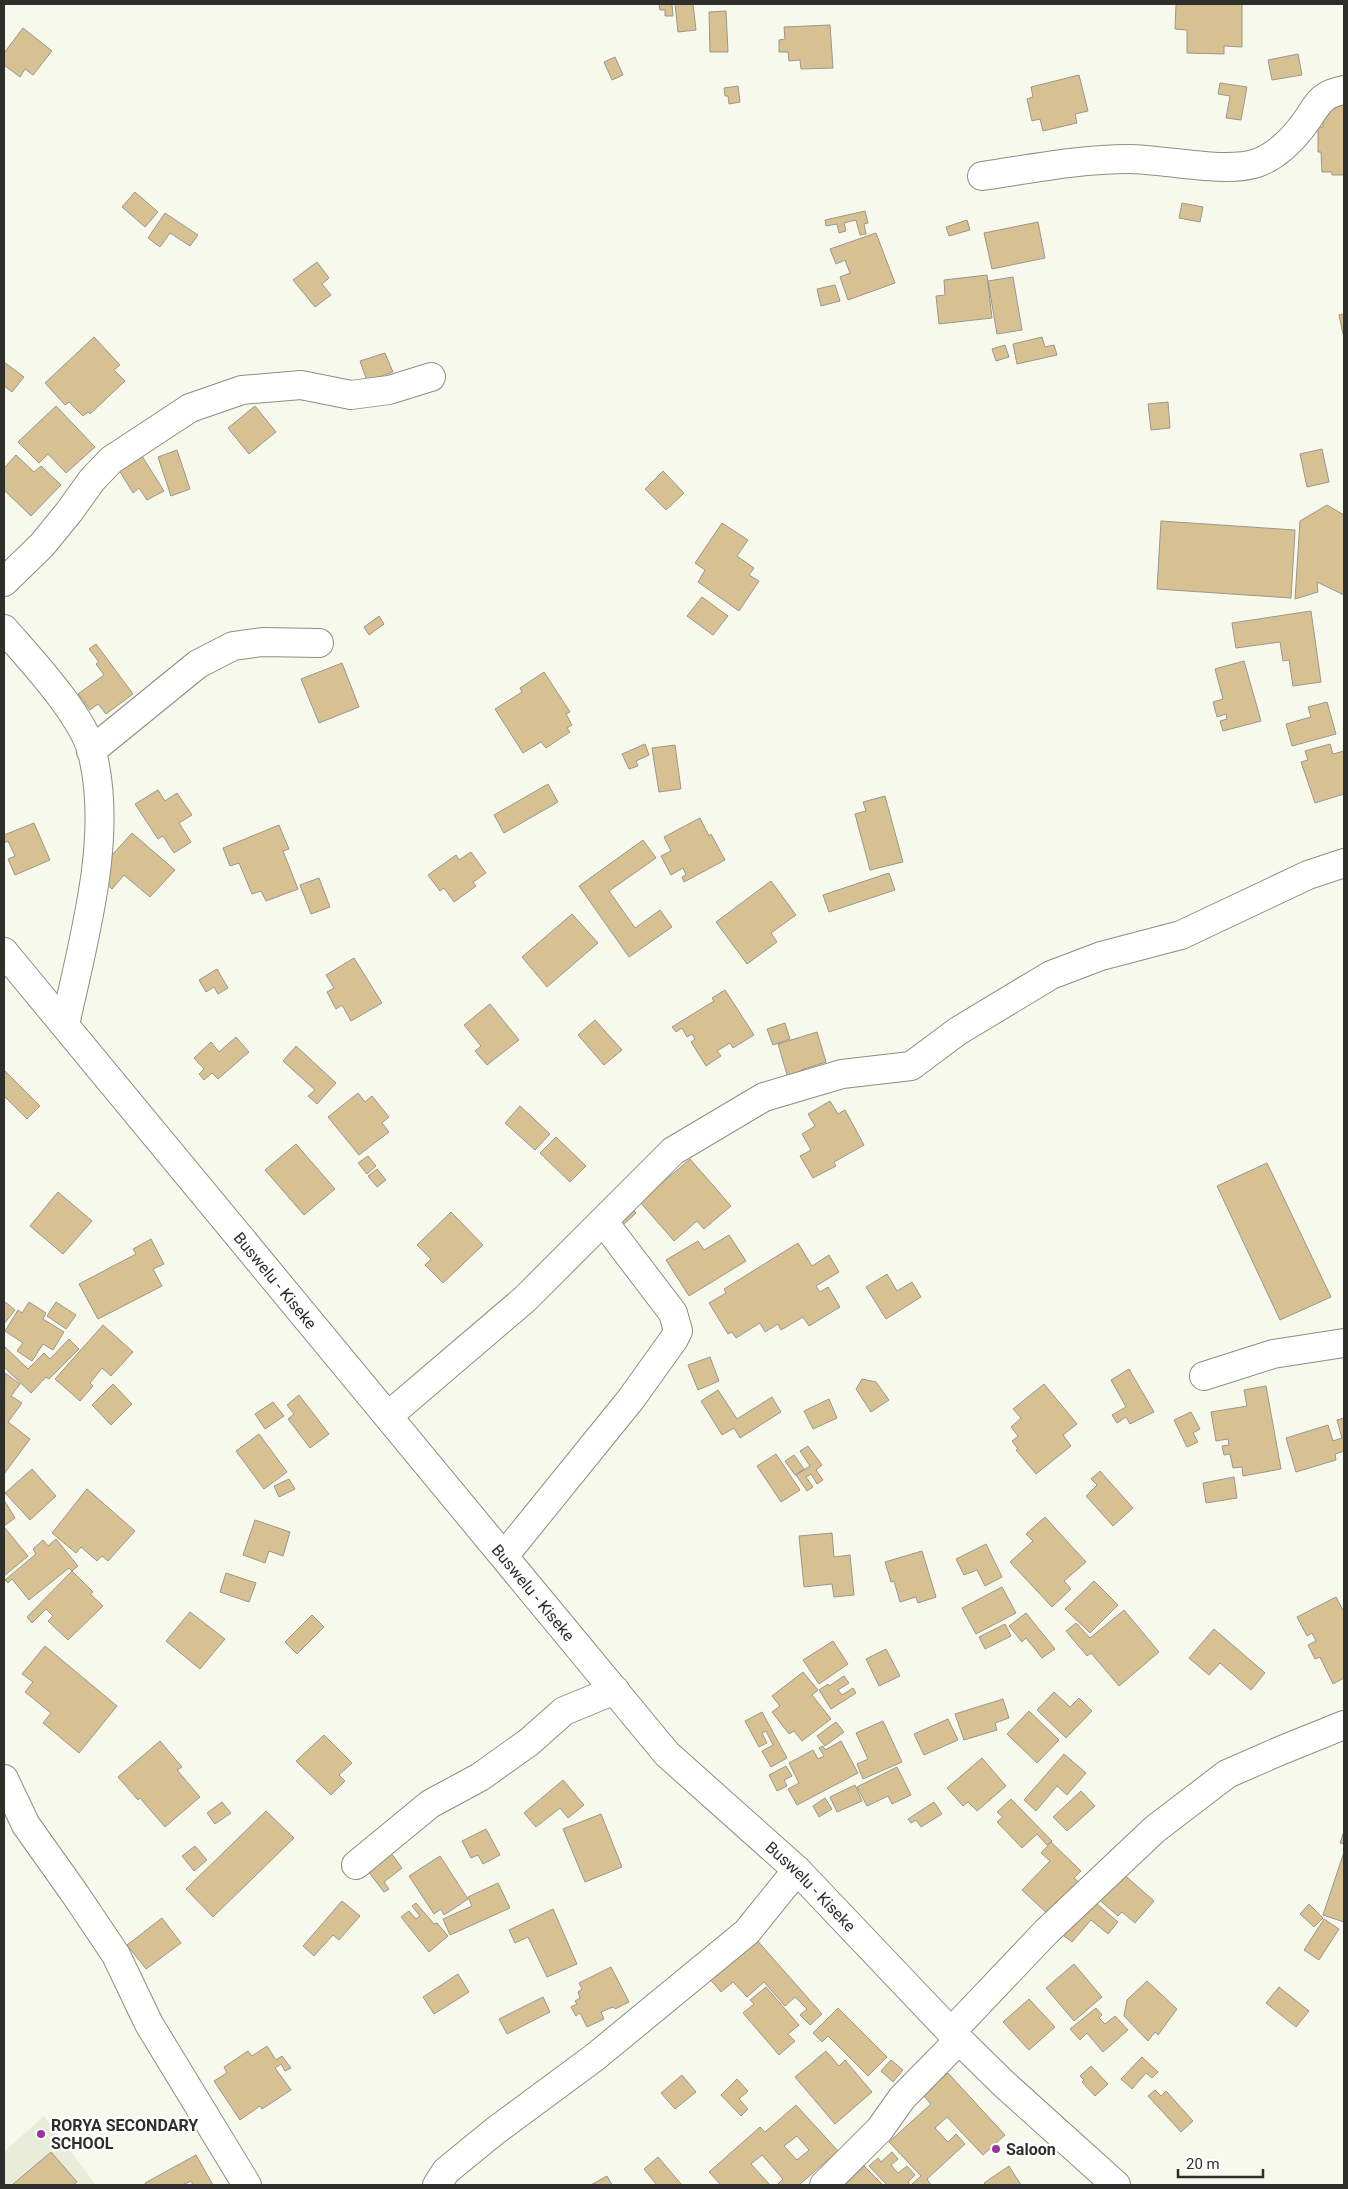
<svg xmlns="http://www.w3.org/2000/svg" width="1348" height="2189" font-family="Roboto,sans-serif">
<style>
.built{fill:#e9ecd8}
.building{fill:#d7c091;stroke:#9d978c;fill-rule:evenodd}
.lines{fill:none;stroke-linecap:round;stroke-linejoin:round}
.street-casing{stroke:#8c8e82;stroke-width:30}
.secondary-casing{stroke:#8c8e82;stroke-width:30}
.street{stroke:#fff;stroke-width:28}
.secondary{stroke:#fff;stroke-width:28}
.poi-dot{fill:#9a359a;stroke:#fff;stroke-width:2}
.labels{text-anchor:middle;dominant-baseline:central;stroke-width:4.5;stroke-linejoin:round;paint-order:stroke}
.street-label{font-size:16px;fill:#2e2f2a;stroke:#fff}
.poi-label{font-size:16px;font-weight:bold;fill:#2e2f2a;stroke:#fff;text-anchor:start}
</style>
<rect width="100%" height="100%" fill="#f7f9ec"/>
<path class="built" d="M44,2116L96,2185H4V2152Z"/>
<path class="building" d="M659,4H672L673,16H665V10H660Z
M675,4H693L696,30L678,32Z
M1176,4H1242V47L1224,46V54L1187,53V30L1175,29Z
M726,11L728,52H710L709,12Z
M830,25L833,68L801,69L800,60L789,61L788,52H779V40L785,39L784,27Z
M23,28L52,51L33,75L25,69L20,77L4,65V53Z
M1298,54L1302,75L1272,80L1268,60Z
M615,57L623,75L612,80L604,62Z
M1079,75L1088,111L1075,114L1077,123L1043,131L1040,119L1032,121L1027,99L1033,97L1031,87Z
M1220,83L1247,87L1241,120L1226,118L1230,96L1218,94Z
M738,86L740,102L729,104L728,96H725L724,88Z
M1344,103V175H1332V172H1322L1321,152H1318V127H1323L1322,104Z
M135,192L158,212L145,227L122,207Z
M1182,203L1203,207L1200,222L1179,218Z
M865,211L868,223L864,224L866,234L860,235L856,220L844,223L846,231L839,233L837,224L826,226L825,220Z
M165,213L198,235L190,246L170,233L160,247L148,238Z
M967,220L970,230L949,236L946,227Z
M1038,222L1045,258L992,269L984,233Z
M876,233L895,283L848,300L840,277L850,273L845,260L836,264L830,249Z
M317,262L329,278L322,284L331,295L315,307L293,280Z
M987,275L992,318L939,324L936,296L945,295L944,280Z
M1013,277L1022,330L997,334L988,281Z
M835,285L840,301L821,306L817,289Z
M1344,314V334H1343L1339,315Z
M94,337L120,365L114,370L125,381L90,414L88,412L83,416L69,402L65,405L45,383Z
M1042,337L1045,347L1054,345L1057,355L1017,364L1013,344Z
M1005,345L1009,357L996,361L992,349Z
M385,353L393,372L367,381L360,361Z
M4,362L24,377L12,392L4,386Z
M1168,402L1170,428L1151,430L1148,404Z
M56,406L95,447L66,473L48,454L39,463L18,442Z
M255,406L276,432L249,454L228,428Z
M1322,449L1329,482L1307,487L1300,454Z
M177,450L190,489L171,496L158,457Z
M16,455L34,472L41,466L61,485L31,516L4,490V468Z
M142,456L164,491L147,500L139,488L133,493L119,470Z
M663,471L684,493L666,510L645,489Z
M1327,505L1344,515V595L1317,582L1318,592L1295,599L1300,521Z
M1161,521L1295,530L1291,598L1157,589Z
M722,523L748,540L737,556L754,568L749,575L759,581L739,611L698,582L705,570L695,563Z
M702,597L728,616L713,635L687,616Z
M1311,611L1321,682L1293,686L1289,660L1283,661L1280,642L1236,648L1232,623Z
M379,616L384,624L369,635L364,627Z
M96,644L133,694L106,714L98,704L90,710L78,694L104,675L96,664L99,662L89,649Z
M1244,661L1261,721L1223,731L1220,721L1227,719L1226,714L1217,717L1213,702L1223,699L1215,669Z
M342,663L359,707L319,723L301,679Z
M544,672L570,712L566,714L572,725L567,728L570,732L546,748L541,742L523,753L495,709L522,692L520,688Z
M1327,702L1336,734L1292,746L1286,724L1311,717L1308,707Z
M645,744L649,755L636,761L638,766L629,769L622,754Z
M1330,744L1333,754L1344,751V794L1315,803L1301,762L1308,760L1305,751Z
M675,745L681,789L659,792L652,748Z
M548,784L558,802L504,833L494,815Z
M158,790L165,801L177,793L192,815L179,823L191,842L174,853L163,836L158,839L135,804Z
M885,796L903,862L870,870L855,814L866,811L863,802Z
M700,818L709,836L711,834L725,860L684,882L682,877L686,875L683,868L671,875L661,856L671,851L664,837Z
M34,823L50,860L15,875L8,859L15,856L8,841L4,843V835Z
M279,825L289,849L283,851L298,889L266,901L261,891L252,894L239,863L230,866L223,848Z
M132,833L175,870L150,897L124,875L112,889L95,874Z
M643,840L656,858L609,891L635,928L660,910L672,927L629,957L579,886Z
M471,852L486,873L473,882L476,886L454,902L444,888L440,891L428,875L456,855L459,860Z
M889,873L895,890L829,912L823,895Z
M319,878L330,907L311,914L300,885Z
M771,881L796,915L771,933L777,942L747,964L716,922Z
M572,914L598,943L547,987L522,957Z
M354,958L382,1003L351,1021L342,1005L336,1009L327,992L334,988L326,975Z
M217,969L228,988L218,994L214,987L206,992L199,980Z
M725,990L754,1035L733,1048L730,1043L717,1051L721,1056L706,1066L691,1042L695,1039L692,1034L687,1037L682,1028L676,1032L672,1027L714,1001L712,998Z
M490,1004L519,1040L487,1065L475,1051L481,1046L464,1025Z
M595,1020L622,1050L604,1065L578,1035Z
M785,1023L790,1039L773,1045L767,1029Z
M817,1032L826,1062L801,1070L802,1073L788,1078L778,1044Z
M236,1037L249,1052L218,1079L212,1073L204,1080L199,1074L204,1069L194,1058L211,1042L219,1052Z
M296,1046L336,1083L317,1104L308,1096L315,1090L283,1061Z
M4,1070L40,1106L27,1119L4,1096Z
M358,1093L365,1102L372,1096L389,1117L382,1123L389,1132L359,1155L328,1117Z
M830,1101L838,1114L845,1110L864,1145L834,1162L836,1166L813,1178L800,1156L811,1150L802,1134L815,1126L808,1114Z
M520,1106L550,1134L535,1150L505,1123Z
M556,1137L586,1166L570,1182L540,1153Z
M296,1144L335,1189L304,1215L265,1170Z
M368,1156L376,1166L367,1174L358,1163Z
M690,1159L731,1206L704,1229L697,1221L674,1241L640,1202Z
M1267,1163L1331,1297L1280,1320L1217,1186Z
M377,1169L386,1180L377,1187L368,1176Z
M58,1192L92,1221L63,1254L30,1226Z
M627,1203L636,1213L622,1226L613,1215Z
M451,1212L483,1245L443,1283L425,1265L431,1259L417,1245Z
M729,1235L746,1261L689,1296L666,1260L698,1241L704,1250Z
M151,1239L164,1264L153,1269L162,1286L98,1319L79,1284L136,1254L133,1249Z
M798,1243L812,1266L829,1255L839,1272L816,1286L820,1292L828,1287L840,1307L809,1326L803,1317L781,1330L778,1324L765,1332L760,1323L736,1338L732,1332L728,1334L709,1303L726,1293L724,1289Z
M887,1274L897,1291L912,1282L921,1297L886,1319L866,1287Z
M4,1301L15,1310L4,1324Z
M29,1302L46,1313L43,1319L64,1332L53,1350L43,1344L32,1361L17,1351L23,1343L5,1331L18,1310L22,1313Z
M56,1302L76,1315L66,1329L47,1316Z
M103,1325L133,1352L111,1376L102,1368L90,1383L93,1386L80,1401L55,1379Z
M69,1339L79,1349L49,1379L46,1377L31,1393L4,1367V1346L28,1369L44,1353L50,1359Z
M710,1357L719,1381L698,1390L688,1365Z
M1129,1369L1154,1412L1130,1424L1126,1417L1117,1423L1112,1415L1126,1407L1111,1380Z
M5,1373L20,1384L11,1396L22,1403L8,1422L30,1439L4,1474Z
M862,1379L876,1382L889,1400L871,1412L856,1389Z
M113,1384L132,1404L111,1425L92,1405Z
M1044,1384L1077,1424L1063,1435L1071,1446L1036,1474L1016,1450L1018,1449L1012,1441L1018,1436L1011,1427L1021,1418L1013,1409Z
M1266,1386L1281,1469L1243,1476L1242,1467L1233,1468L1230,1454L1224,1455L1222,1446L1229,1445L1228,1439L1216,1441L1211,1412L1247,1406L1244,1390Z
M718,1390L737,1419L772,1397L781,1412L740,1438L734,1428L722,1435L701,1401Z
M299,1395L329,1434L310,1448L288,1419L294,1414L287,1405Z
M829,1399L837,1418L813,1429L804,1411Z
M273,1402L284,1416L265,1429L255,1414Z
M1191,1412L1200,1429L1193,1433L1198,1442L1187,1447L1174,1420Z
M1344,1418V1451L1335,1454L1336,1460L1296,1472L1286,1438L1328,1425L1333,1441L1342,1438L1337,1420Z
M259,1434L287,1472L264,1489L236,1451Z
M808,1446L822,1465L816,1470L823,1480L817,1484L811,1474L806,1477L813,1487L807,1491L796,1475L810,1466L800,1451Z
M776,1454L800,1490L781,1502L757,1466Z
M794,1455L804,1469L795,1475L785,1461Z
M32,1469L56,1496L30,1520L5,1493Z
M1100,1471L1133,1508L1113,1526L1086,1496L1097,1485L1091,1479Z
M1234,1477L1237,1498L1206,1503L1203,1483Z
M289,1479L295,1489L279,1497L274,1486Z
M87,1489L135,1531L108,1561L102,1556L97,1561L81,1547L76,1553L52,1533Z
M4,1500L15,1518L4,1526Z
M1045,1517L1086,1562L1064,1581L1071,1589L1052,1607L1010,1562L1033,1541L1026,1534Z
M255,1520L290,1532L283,1556L269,1551L265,1563L243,1555Z
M4,1527L28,1556L4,1576Z
M832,1533L834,1557L850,1555L854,1595L834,1597L832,1584L804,1587L799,1536Z
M56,1539L78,1566L72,1571L69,1568L29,1600L12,1579L8,1583L5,1580L36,1554L33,1549L43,1540L48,1546Z
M986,1544L1002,1577L985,1586L977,1570L964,1575L956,1559Z
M922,1551L936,1597L918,1603L916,1597L900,1602L894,1581L891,1582L885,1562Z
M72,1571L93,1592L90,1594L103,1606L68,1640L48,1621L53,1616L46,1609L32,1623L27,1617Z
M226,1573L256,1583L249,1602L220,1592Z
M1094,1581L1118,1605L1090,1633L1065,1609Z
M1002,1587L1016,1613L976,1634L962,1608Z
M1336,1597L1344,1612V1678L1333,1684L1320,1657L1315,1659L1308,1645L1316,1641L1312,1633L1307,1636L1297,1617Z
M1124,1610L1159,1652L1119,1686L1091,1653L1087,1656L1066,1631L1076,1623L1090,1638Z
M190,1612L225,1639L200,1669L166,1641Z
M1026,1613L1055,1649L1042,1658L1026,1638L1022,1642L1009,1626Z
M312,1615L324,1627L297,1654L285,1642Z
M1005,1624L1011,1636L985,1649L979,1637Z
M1214,1629L1265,1673L1251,1690L1220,1663L1209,1675L1189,1658Z
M833,1641L848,1664L819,1684L803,1660Z
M45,1646L117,1706L79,1753L43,1723L51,1713L25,1692L33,1682L22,1674Z
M886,1649L900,1676L879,1686L866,1659Z
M803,1672L818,1690L812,1695L831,1719L802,1741L794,1731L789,1734L772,1712L780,1706L772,1696Z
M844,1676L849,1683L838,1690L842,1695L853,1688L856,1693L831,1709L819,1690L828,1684L829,1686Z
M1054,1692L1070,1707L1079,1698L1092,1711L1066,1738L1037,1710Z
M1003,1699L1009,1718L995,1723L997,1730L964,1740L955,1714Z
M1029,1711L1059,1740L1037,1763L1007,1734Z
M762,1712L787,1758L771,1767L762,1751L773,1745L766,1731L762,1733L767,1743L759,1747L745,1721Z
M948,1719L958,1740L924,1755L914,1734Z
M883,1721L902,1762L863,1779L857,1764L868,1759L856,1733Z
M836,1722L844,1732L825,1746L817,1736Z
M324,1735L352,1763L339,1775L345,1781L331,1795L296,1761Z
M160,1741L182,1767L177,1770L200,1797L165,1827L140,1798L138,1800L118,1777Z
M841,1741L858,1773L797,1805L788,1789L799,1783L789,1763L813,1750L818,1759L824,1756L819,1748L823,1746L825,1750Z
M1064,1754L1086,1773L1067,1795L1057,1786L1036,1811L1024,1800Z
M982,1758L1006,1786L977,1811L968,1802L963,1806L947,1788Z
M786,1766L792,1776L784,1780L787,1786L777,1791L769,1775Z
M897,1767L911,1795L892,1804L888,1796L867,1806L857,1787Z
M563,1780L584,1805L568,1818L560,1808L536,1827L524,1813Z
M855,1785L862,1801L837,1812L830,1797Z
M1081,1791L1095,1806L1067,1831L1053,1817Z
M825,1798L832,1809L819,1817L813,1806Z
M1011,1799L1052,1841L1047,1845L1037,1834L1022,1848L997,1822L1003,1817L997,1812Z
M222,1802L231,1813L215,1824L207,1813Z
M934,1802L942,1814L921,1827L916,1820L911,1823L908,1819Z
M266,1811L294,1838L213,1917L186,1889Z
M601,1814L622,1867L585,1882L563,1829Z
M486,1829L500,1855L483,1864L478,1855L471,1858L462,1841Z
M1344,1831V1844L1340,1843Z
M1051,1842L1081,1871L1074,1878L1082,1885L1051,1917L1022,1890L1050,1861L1041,1853Z
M195,1846L207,1860L194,1871L182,1856Z
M1344,1852V1922L1323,1915Z
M391,1853L402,1868L384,1882L389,1889L384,1892L367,1870Z
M440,1856L468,1899L444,1915L441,1909L434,1914L409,1876Z
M1120,1871L1154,1901L1135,1923L1122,1912L1118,1916L1097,1898Z
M498,1883L510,1908L450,1935L443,1919L472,1906L468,1897Z
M1089,1897L1118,1922L1108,1934L1091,1920L1072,1942L1059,1932Z
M342,1901L360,1916L339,1940L333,1935L314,1956L303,1946Z
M416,1903L434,1924L437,1923L448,1936L429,1952L401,1917L409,1911L416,1919L420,1916L412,1906Z
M1309,1904L1323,1918L1314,1927L1300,1914Z
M553,1909L577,1964L547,1977L528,1937L515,1943L509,1930Z
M162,1918L181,1943L146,1969L127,1945Z
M1324,1919L1339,1929L1319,1960L1304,1950Z
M755,1938L822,2014L810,2025L800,2015L807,2009L795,1997L785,2006L764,1982L747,1997L733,1982L721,1992L709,1978Z
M1074,1964L1102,1997L1074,2021L1046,1988Z
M611,1967L629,2002L615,2009L613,2007L601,2012L604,2019L587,2027L580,2013L576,2016L571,2007L577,2004L575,2001L580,1998L578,1992L582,1989L579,1983Z
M458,1974L469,1992L434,2014L423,1997Z
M1147,1981L1177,2009L1158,2035L1155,2032L1148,2041L1124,2016L1127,2000Z
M766,1987L799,2025L788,2034L795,2041L779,2055L743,2013L754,2004L750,2000Z
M1279,1987L1309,2011L1296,2027L1266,2003Z
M543,1997L550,2012L507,2034L499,2019Z
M1029,1999L1055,2027L1029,2050L1003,2022Z
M838,2008L887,2057L868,2076L828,2036L822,2042L813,2033Z
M1096,2008L1102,2015L1099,2018L1105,2024L1115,2016L1128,2030L1103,2052L1087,2033L1080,2040L1070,2029Z
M267,2046L276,2060L282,2056L291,2068L285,2071L281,2064L275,2068L291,2090L262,2109L260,2106L240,2120L214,2081L227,2073L224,2067L248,2051L252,2056Z
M826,2051L839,2066L845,2060L872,2092L835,2124L795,2077Z
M1142,2057L1158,2072L1152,2078L1146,2073L1132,2089L1121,2079Z
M891,2060L903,2070L893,2082L881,2071Z
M1091,2066L1108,2084L1095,2096L1082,2082L1084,2080L1080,2076Z
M948,2073L1005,2135L983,2155L947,2117L935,2128L948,2142L956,2134L965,2144L927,2179L931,2185H914L912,2184L921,2176L889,2142L931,2104L923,2095Z
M682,2075L696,2092L675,2109L661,2093Z
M737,2079L748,2091L739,2099L748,2109L741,2116L721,2095Z
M1155,2090L1161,2096L1166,2091L1193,2121L1181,2132L1148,2096Z
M796,2105L838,2151L799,2185H777L783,2179L762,2155L751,2164L770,2185H721L709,2172L760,2127L765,2132ZM797,2136L809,2150L797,2160L784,2146Z
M51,2152L77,2182L73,2185H12Z
M892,2152L898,2159L891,2165L898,2173L907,2166L915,2175L908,2182L910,2185H887L869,2166L878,2158L881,2162Z
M196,2155L213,2185H193L191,2181L183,2185H146L145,2183Z
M658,2157L682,2185H657L644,2169Z
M864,2166L883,2185H847L846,2184Z
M1009,2166L1021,2185H986L984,2183Z
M607,2176L612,2185H591Z"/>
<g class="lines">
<g class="street-casing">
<path id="street" d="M982,176C1030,169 1079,159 1129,159C1164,159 1225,174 1257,163C1274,157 1290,142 1301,128C1317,109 1316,95 1344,90
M4,582L42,545L69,512L92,480L111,460L190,408L242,390L301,385L351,395L389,390L431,377
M4,629C30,659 82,714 92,752C114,837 83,941 65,1025
M91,751L198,664L233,646L262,642L319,643
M1204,1376L1273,1354L1344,1343
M388,1416L525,1299L673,1151L764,1097L842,1074L911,1066L958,1031L1051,975L1101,956L1181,935L1308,875L1344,863
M504,1556L631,1399L674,1339L678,1331L673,1313L603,1221
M4,1779L26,1825L75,1894L116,1955L149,2024L247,2185
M356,1865L430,1804L480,1777L529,1742L564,1711L615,1690
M951,2032L1046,1932L1155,1829L1227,1774L1282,1750L1344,1725
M437,2185L446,2171L495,2131L595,2057L747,1932L797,1870
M824,2185L880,2129L902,2098L959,2040"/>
</g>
<g class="secondary-casing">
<g id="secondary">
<path id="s1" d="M4,952L667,1754L797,1870L951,2032L1004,2084L1116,2185"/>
</g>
</g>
<use href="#street" class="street"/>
<use href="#secondary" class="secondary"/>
</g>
<g class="poi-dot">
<circle cx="41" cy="2134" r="5"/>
<circle cx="996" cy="2149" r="5"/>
</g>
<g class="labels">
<g class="street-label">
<text stroke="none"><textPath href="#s1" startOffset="426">Buswelu - Kiseke</textPath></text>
<text stroke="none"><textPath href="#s1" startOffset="831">Buswelu - Kiseke</textPath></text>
<text stroke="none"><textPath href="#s1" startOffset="1236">Buswelu - Kiseke</textPath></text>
</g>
<g class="poi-label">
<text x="51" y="2125">RORYA SECONDARY<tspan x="51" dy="18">SCHOOL</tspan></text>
<text x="1006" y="2149">Saloon</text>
</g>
</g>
<rect width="1348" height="2189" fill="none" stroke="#2e2f2a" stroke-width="10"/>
<path d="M1178 2169v8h85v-8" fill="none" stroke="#2e2f2a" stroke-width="2.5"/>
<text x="1186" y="2169" font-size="15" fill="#2e2f2a" stroke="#ffffff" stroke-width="4" paint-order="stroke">20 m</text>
</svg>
